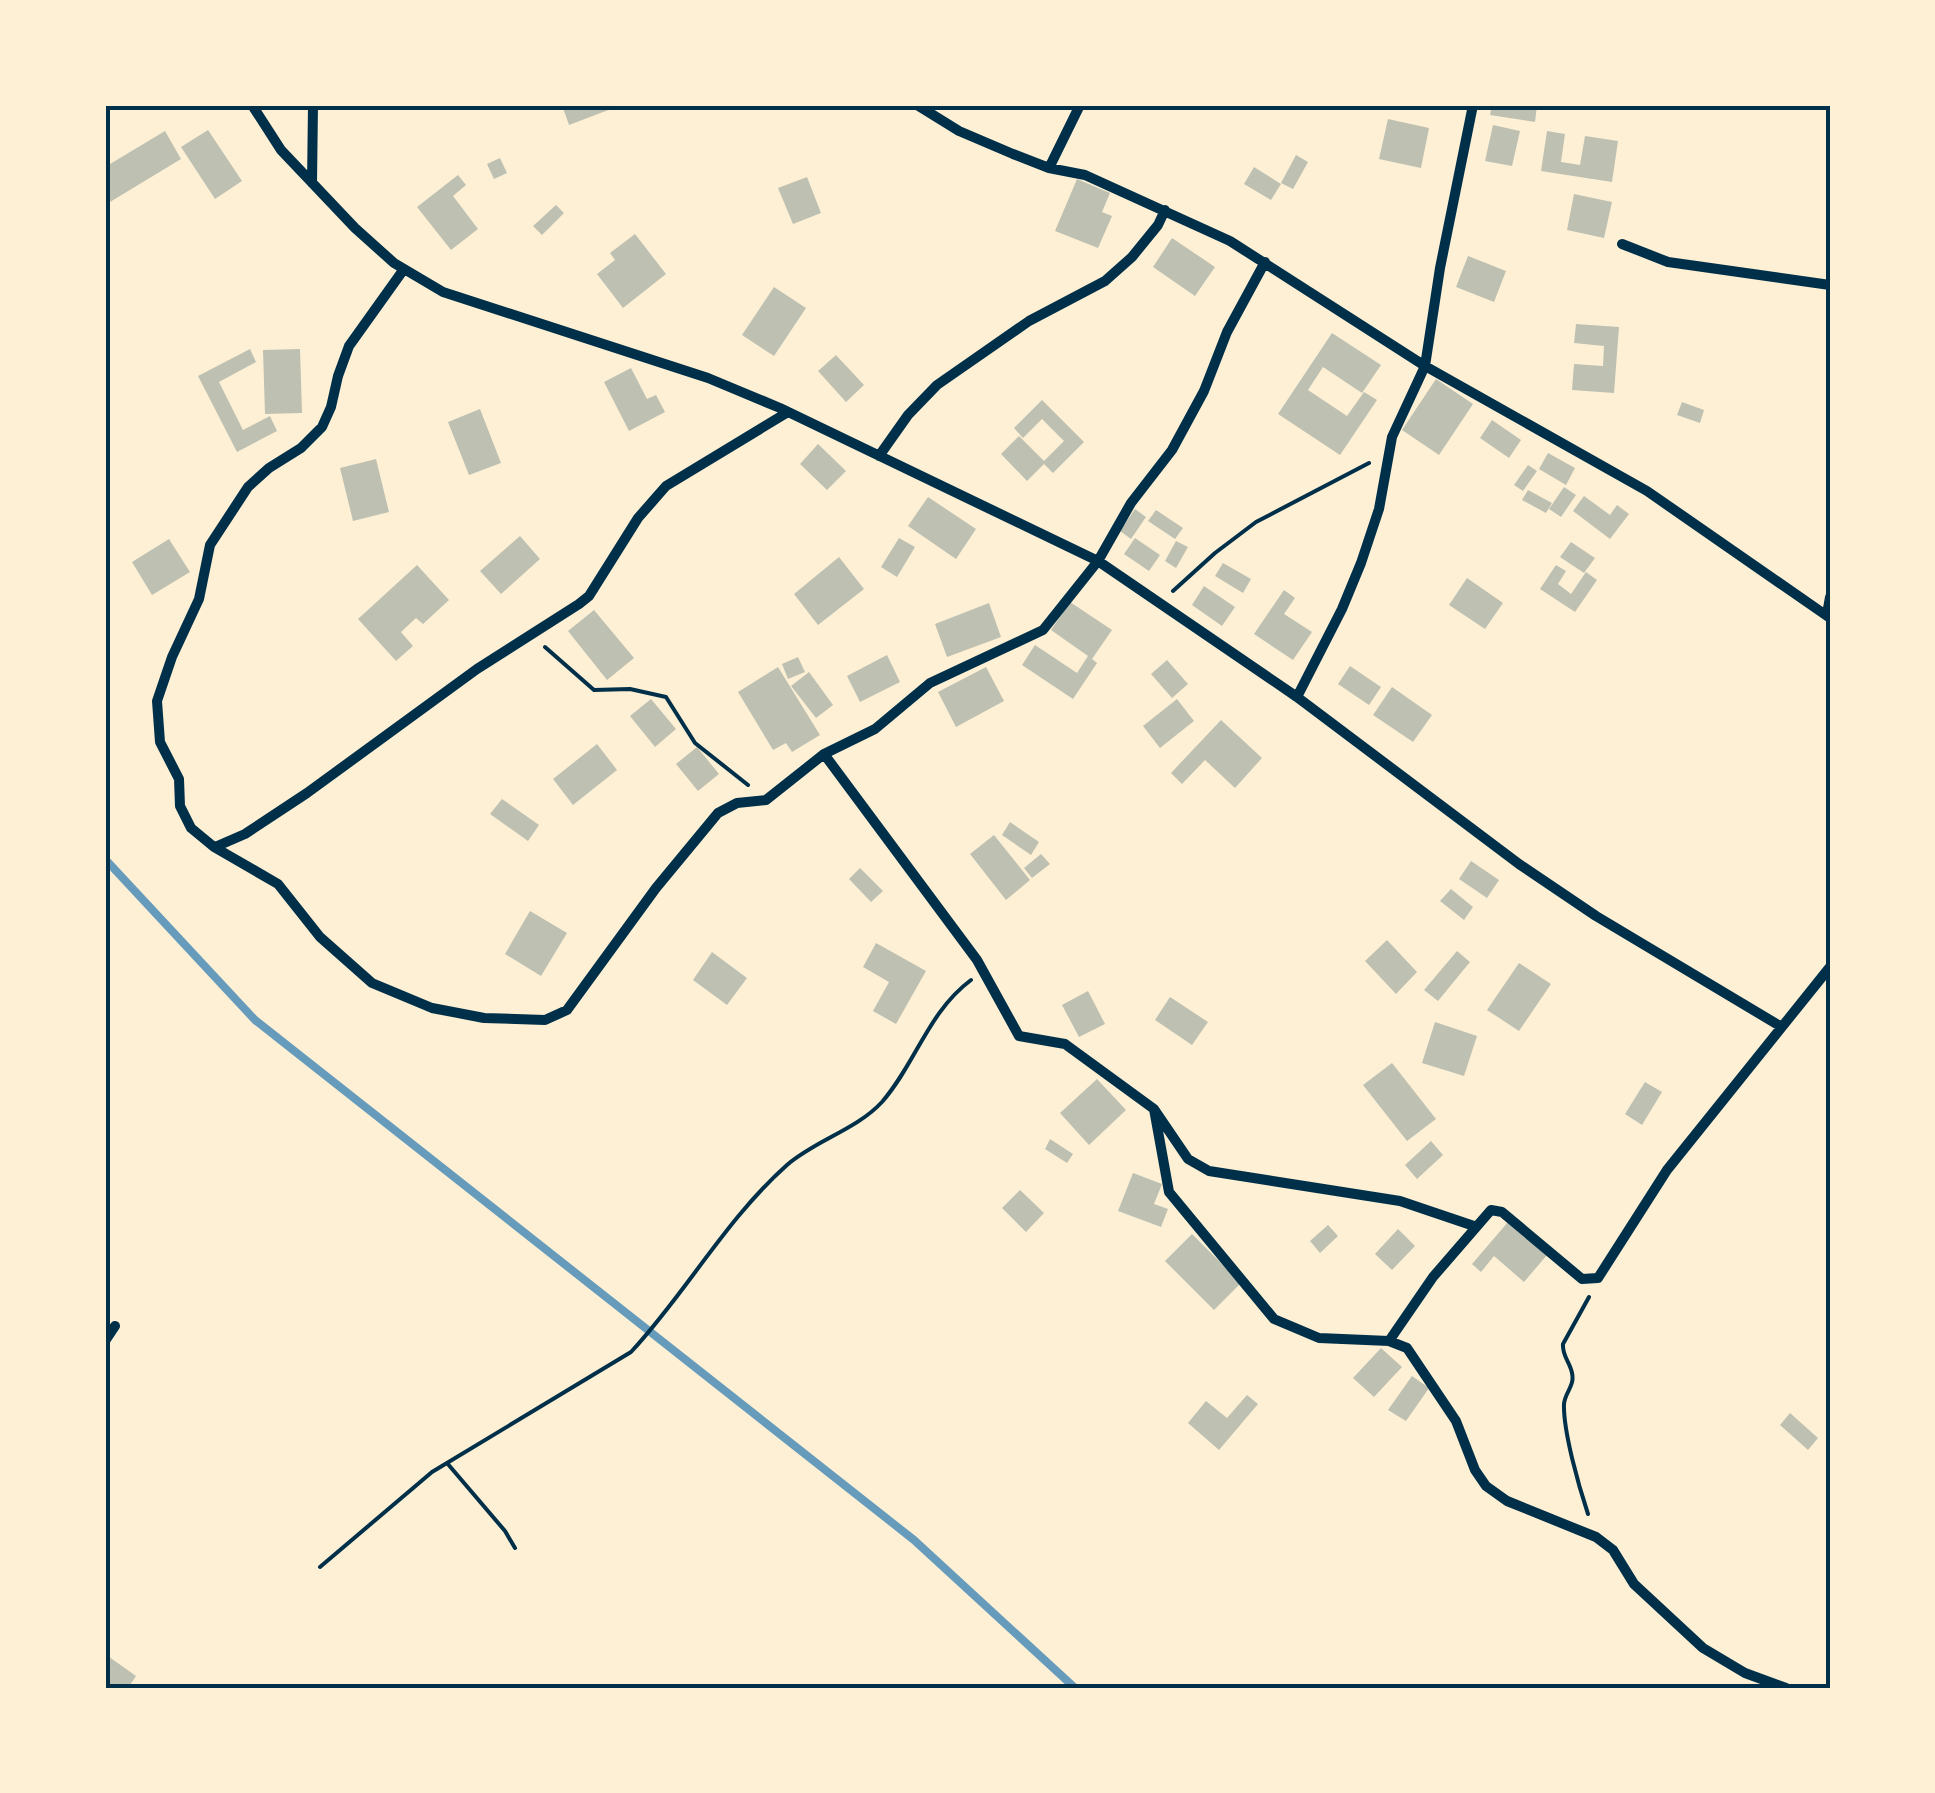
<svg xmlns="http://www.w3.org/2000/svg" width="1935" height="1793" font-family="Manrope,sans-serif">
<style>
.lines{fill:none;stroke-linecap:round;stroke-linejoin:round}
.stream{stroke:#669bbc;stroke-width:8}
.building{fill:#bec0b2}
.path{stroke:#003049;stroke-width:4}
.minor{stroke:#003049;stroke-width:10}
.neatline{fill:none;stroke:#003049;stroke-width:4}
</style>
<rect width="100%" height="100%" fill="#fdf0d5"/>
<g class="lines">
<path class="stream" d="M105,859L255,1020L914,1540L1075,1688"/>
</g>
<path class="building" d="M562,105H610L611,109L569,125Z
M1492,105H1537L1535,122L1490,115Z
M1388,119L1429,128L1421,168L1379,159Z
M1493,125L1520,131L1512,166L1485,161Z
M208,130L242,181L215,199L181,147Z
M165,131L181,159L105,205V167Z
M1547,131L1565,134L1561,162L1580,165L1585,136L1618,141L1612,182L1541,171Z
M1296,155L1308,162L1293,189L1281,183Z
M500,158L507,173L494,179L487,164Z
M1254,167L1281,184L1271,200L1244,184Z
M458,175L466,185L453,196L478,229L451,250L417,207Z
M807,177L821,213L793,224L778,188Z
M1077,179L1110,193L1102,212L1112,216L1098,248L1055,231Z
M1574,194L1612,202L1604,238L1567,230Z
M556,205L564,213L542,235L533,226Z
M635,234L666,274L623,308L597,274L615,260L610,253Z
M1172,238L1215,267L1195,296L1153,267Z
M1468,256L1506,271L1494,302L1456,287Z
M774,287L806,308L774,356L742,335Z
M1576,324L1619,327L1614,393L1572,390L1574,364L1603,366L1604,346L1574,343Z
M1332,333L1381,365L1362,393L1323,367L1308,390L1347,416L1364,392L1377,400L1340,455L1278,414Z
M250,349L256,362L219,382L243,430L270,416L277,431L237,452L198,376Z
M300,349L302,413L265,414L263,350Z
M836,355L864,385L846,402L818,371Z
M631,368L647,399L656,395L665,412L629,431L604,382Z
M1436,379L1473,404L1439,455L1402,430Z
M1042,400L1084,442L1053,473L1044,464L1027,481L1001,454L1019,436L1044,461L1064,441L1042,419L1023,438L1014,428Z
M1682,402L1704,410L1700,423L1677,415Z
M480,409L501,463L469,475L448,422Z
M1492,420L1521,440L1509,458L1480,438Z
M818,444L846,471L827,490L800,464Z
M1548,453L1575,468L1566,485L1539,469Z
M376,459L389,512L353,521L340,468Z
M1528,465L1537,471L1523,491L1514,485Z
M1564,487L1576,495L1561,517L1549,509Z
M1528,490L1552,503L1546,513L1522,500Z
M1584,496L1610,515L1617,505L1629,514L1610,539L1573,511Z
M928,497L976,529L956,559L908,526Z
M1135,509L1146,517L1131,539L1120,531Z
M1156,510L1183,528L1175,539L1148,521Z
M520,536L540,559L501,594L480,571Z
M899,538L915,547L897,577L881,567Z
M1135,538L1160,555L1149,571L1124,554Z
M169,539L190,572L152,595L132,562Z
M1176,541L1188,547L1176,568L1165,561Z
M1571,542L1595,558L1584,573L1560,557Z
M839,557L864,589L818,625L794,594Z
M1223,563L1251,579L1243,593L1215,576Z
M417,565L449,600L423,624L416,618L401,632L413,646L396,661L358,619Z
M1556,565L1566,571L1558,584L1571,594L1586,572L1597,580L1575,612L1540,589Z
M1467,578L1503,603L1485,629L1449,605Z
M1204,586L1235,607L1222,626L1192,605Z
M1284,590L1295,598L1284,614L1312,632L1293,660L1254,634Z
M1070,602L1112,630L1092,659L1097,663L1073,699L1022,665L1035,645L1077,673L1088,656L1051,630Z
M989,603L1001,637L947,657L935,624Z
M594,610L634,658L607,680L568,631Z
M887,655L900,682L860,702L847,676Z
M798,657L805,672L788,679L782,664Z
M1167,660L1188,684L1172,698L1151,674Z
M1350,666L1381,687L1369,705L1338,684Z
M778,667L820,735L792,752L786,743L773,750L738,692Z
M986,667L1004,701L956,727L938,692Z
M809,672L833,705L816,718L791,686Z
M1392,687L1432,715L1413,742L1373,715Z
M651,699L676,729L655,747L630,716Z
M1177,699L1194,721L1160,748L1143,726Z
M1221,720L1262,758L1235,788L1205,760L1182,784L1171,773Z
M597,744L617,770L573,805L553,779Z
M697,747L719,774L698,791L676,764Z
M502,799L539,825L528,841L490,814Z
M1010,822L1039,842L1031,855L1002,835Z
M994,835L1030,880L1006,900L970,854Z
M1041,854L1050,864L1032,878L1024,868Z
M1471,861L1499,880L1487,898L1459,879Z
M860,868L883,891L871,902L849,879Z
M1451,889L1473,907L1464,920L1440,901Z
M530,911L567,933L541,976L505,954Z
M1387,940L1417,972L1396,994L1365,961Z
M876,943L926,971L896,1024L873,1011L889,982L863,967Z
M1457,951L1470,962L1438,1001L1424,990Z
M712,952L747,978L727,1005L693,980Z
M1519,963L1551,984L1519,1031L1487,1010Z
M1088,991L1105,1024L1079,1037L1062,1005Z
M1170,997L1208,1022L1192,1045L1155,1020Z
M1435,1022L1477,1036L1464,1076L1422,1063Z
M1392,1063L1436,1119L1407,1141L1363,1085Z
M1097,1079L1126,1110L1089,1145L1060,1113Z
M1645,1082L1662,1092L1642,1125L1625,1114Z
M1050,1139L1073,1154L1067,1163L1045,1149Z
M1431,1141L1443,1155L1417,1179L1405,1165Z
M1133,1173L1162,1184L1154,1204L1168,1209L1161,1227L1118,1211Z
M1020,1190L1044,1213L1026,1232L1002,1208Z
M1508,1222L1547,1255L1524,1282L1494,1256L1481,1272L1472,1264Z
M1328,1225L1338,1236L1320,1253L1310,1241Z
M1398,1229L1415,1246L1392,1270L1375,1254Z
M1192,1234L1241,1283L1214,1310L1165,1261Z
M1381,1348L1402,1367L1374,1397L1353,1378Z
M1412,1376L1429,1388L1406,1421L1388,1410Z
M1247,1395L1258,1404L1219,1450L1188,1423L1206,1401L1227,1418Z
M1790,1413L1818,1438L1808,1450L1780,1425Z
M105,1654L136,1676L128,1688H105Z"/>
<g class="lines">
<path class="path" d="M1173,591L1215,553L1256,522L1369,463
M545,647L594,690L630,689L666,697L695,743L748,785
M447,1463L505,1531L515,1548
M1588,1514C1579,1487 1563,1431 1564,1404C1565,1392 1575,1386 1572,1373C1570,1362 1562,1356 1563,1344L1589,1297
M320,1567L432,1472L631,1352C686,1293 726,1219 787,1165C816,1140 856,1130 882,1102C916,1063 928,1012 971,980"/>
<path class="minor" d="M252,105L281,150L355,228L394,263L443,292L708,378L780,408L1098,561L1297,697L1519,864L1596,916L1780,1026
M917,105L959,131L1013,154L1049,168L1085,175L1230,241L1425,366L1647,491L1830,618
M1049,168L1080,105
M312,183L313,105
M1622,244L1668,262L1830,285
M404,269L349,346L338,376L331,407L322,427L301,448L269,468L248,487L210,545L199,599L172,657L157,701L160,742L179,779L180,806L191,828L214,847L278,884L320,937L372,983L432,1008L484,1018L545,1020L567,1010L656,888L718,813L737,803L766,800L824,754L875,729L930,683L1043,630L1098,561L1131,503L1172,450L1204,391L1227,332L1265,262
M879,456L908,415L937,385L1029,321L1105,281L1132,257L1158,225L1165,210
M1827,614L1830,597
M1297,697L1342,609L1361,563L1379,509L1392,437L1425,366L1440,268L1473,105
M824,754L977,960L1019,1036L1065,1044L1154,1109L1188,1159L1209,1171L1400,1201L1474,1226
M215,847L245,834L307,793L477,669L579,604L589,596L638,518L666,486L788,412
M1154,1109L1169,1192L1274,1319L1319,1338L1389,1341L1407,1348L1456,1421L1475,1470L1486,1486L1507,1501L1596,1537L1613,1550L1634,1584L1703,1648L1745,1673L1786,1688
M105,1341L115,1326
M1389,1341L1433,1277L1491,1210L1502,1212L1582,1279L1598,1278L1667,1170L1830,967"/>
</g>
<rect width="1935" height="1793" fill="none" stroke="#fdf0d5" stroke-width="215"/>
<rect x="108" y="108" width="1720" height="1578" class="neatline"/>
</svg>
